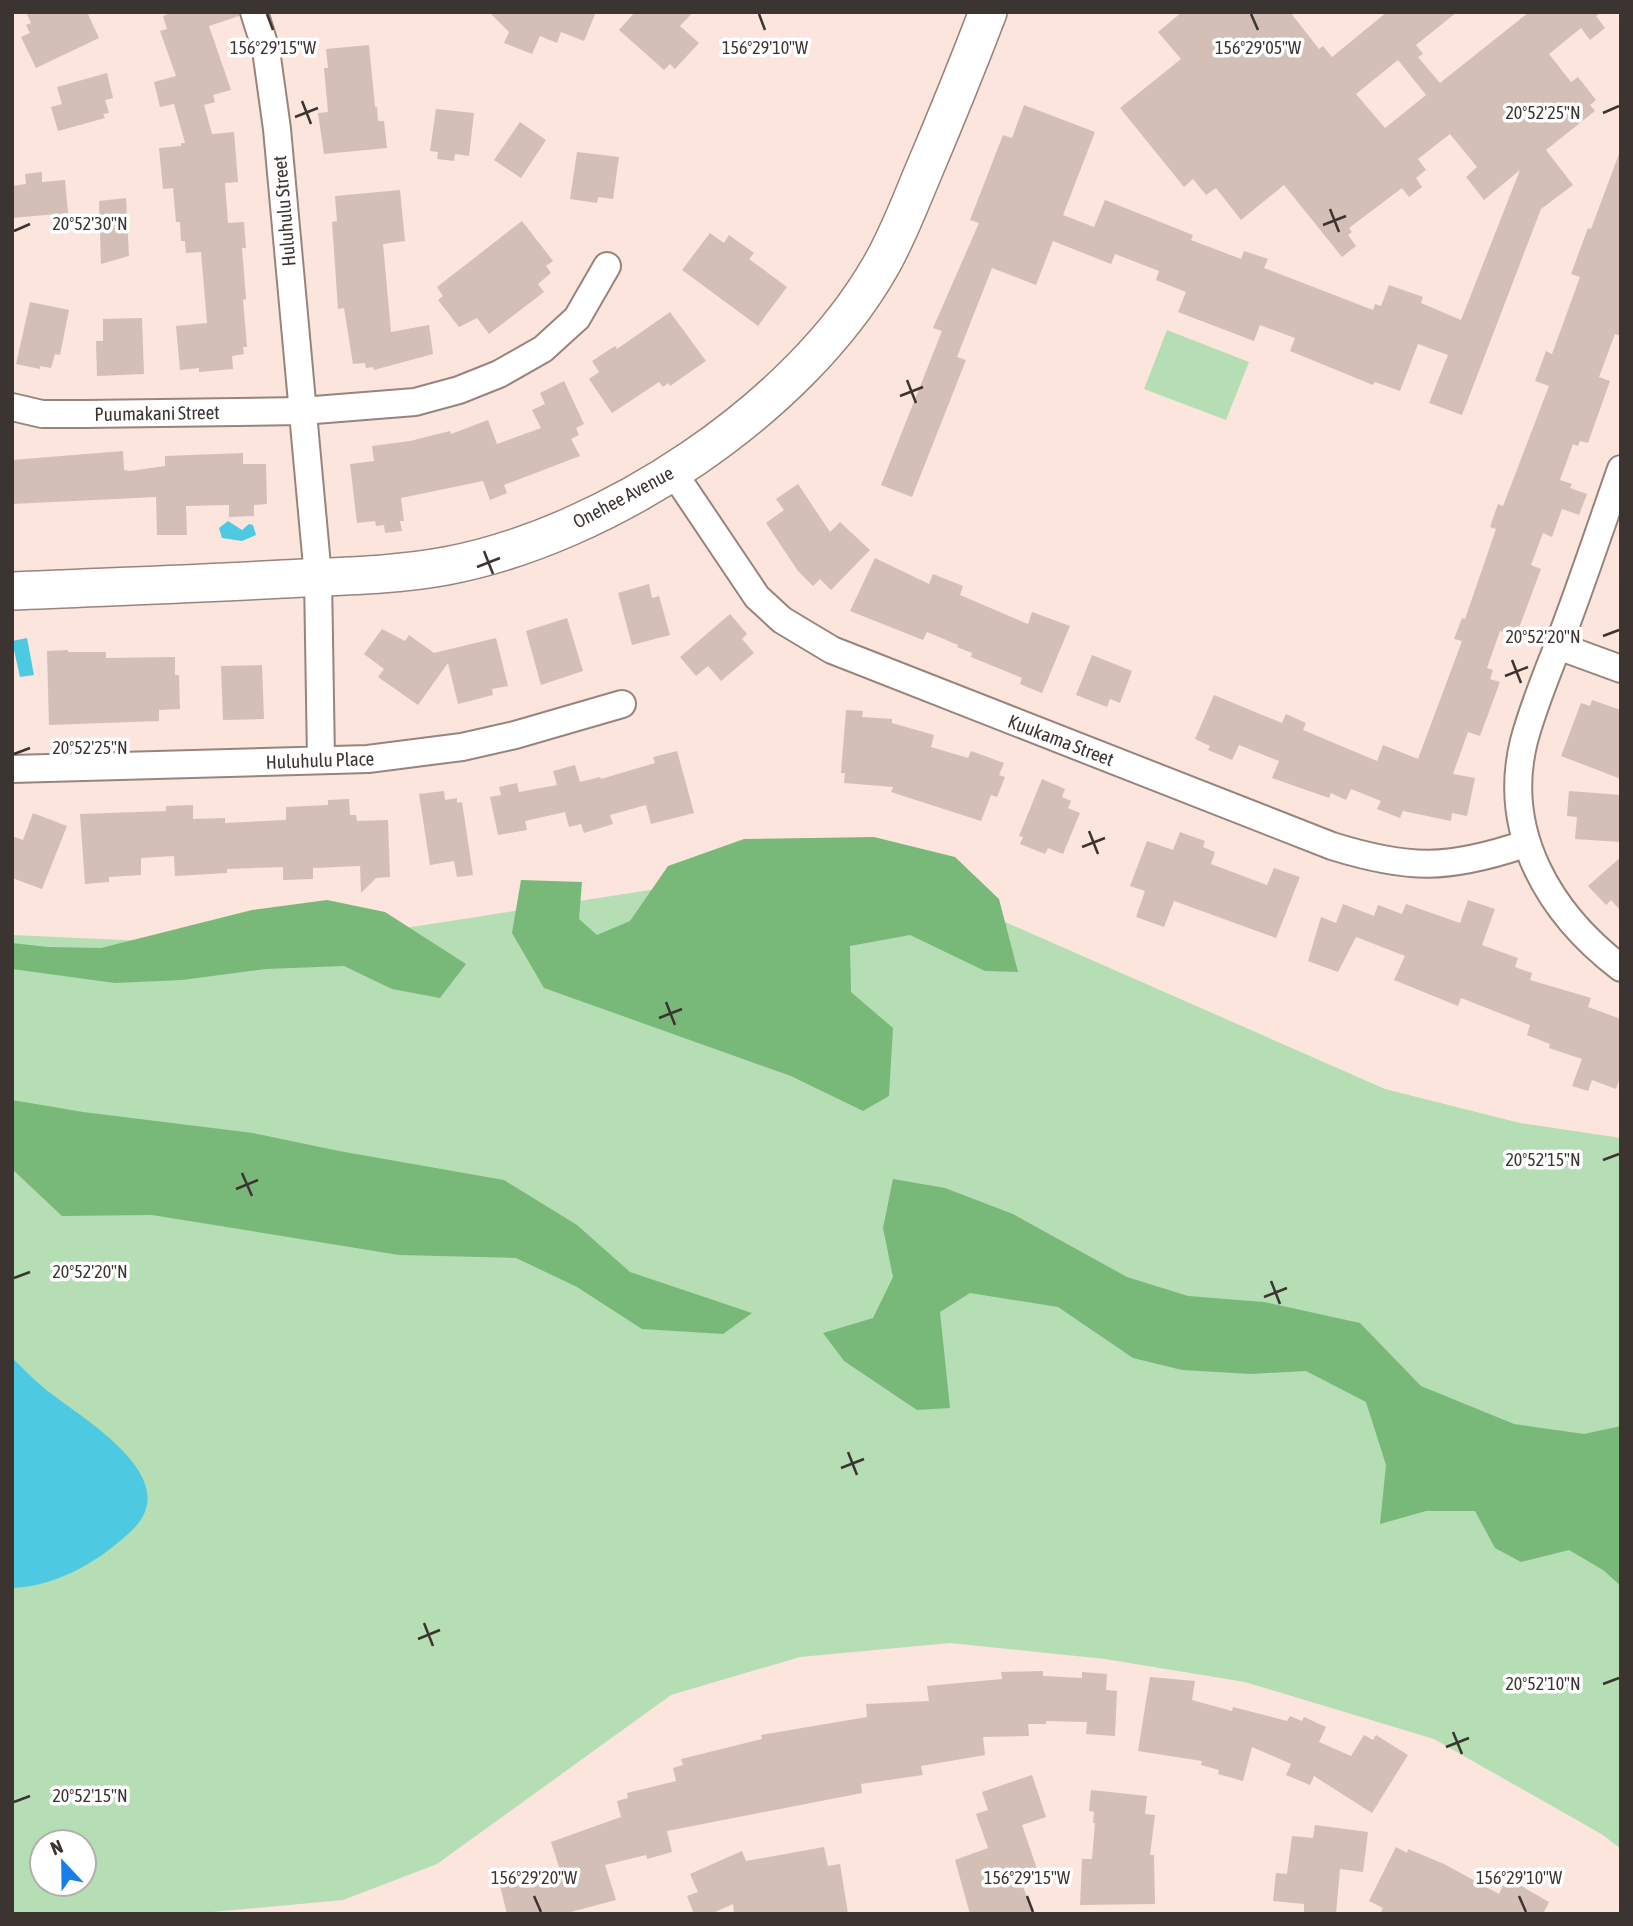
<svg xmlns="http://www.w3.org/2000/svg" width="1633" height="1926" font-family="'Asap Condensed',sans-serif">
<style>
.green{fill:#b5deb4;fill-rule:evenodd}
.forest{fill:#78b979}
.water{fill:#4dcae2}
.building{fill:#d3bfb5;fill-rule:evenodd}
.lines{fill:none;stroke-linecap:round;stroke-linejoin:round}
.street-casing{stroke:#98847c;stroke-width:30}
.secondary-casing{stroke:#98847c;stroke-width:40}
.street{stroke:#fff;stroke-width:26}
.secondary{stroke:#fff;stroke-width:37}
.ticks{fill:none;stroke:#3c3430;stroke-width:2.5}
.labels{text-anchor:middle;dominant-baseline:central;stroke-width:7;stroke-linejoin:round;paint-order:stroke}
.street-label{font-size:19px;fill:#3c3430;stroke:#fff}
.ticks-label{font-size:18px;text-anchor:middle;fill:#3c3430;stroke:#fff;stroke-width:7;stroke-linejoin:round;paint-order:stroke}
</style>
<rect width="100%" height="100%" fill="#fbe5dc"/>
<path class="green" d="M1167,330L1249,362L1226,420L1144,389Z
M708,881L971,907L1385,1089L1520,1123L1621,1138V1849L1603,1835L1434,1739L1245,1682L1105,1659L950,1643L800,1657L671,1695L437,1864L343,1900L190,1914H12V935L168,942L360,935ZM42,1842H84V1884H42Z"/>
<path class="forest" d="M874,837L955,857L999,899L1018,972L985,971L910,935L850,946L851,992L893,1028L889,1096L863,1111L791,1076L544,988L512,933L521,880L582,882L579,919L597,935L630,921L668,866L744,839Z
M327,900L385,912L466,964L440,998L392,989L344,966L266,969L182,980L115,983L12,969V943L48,947L101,948L252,910Z
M12,1100L83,1112L253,1133L339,1151L504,1180L577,1225L630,1272L752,1313L723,1334L642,1329L577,1287L516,1258L399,1255L152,1215L62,1216L12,1169Z
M893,1179L945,1188L1013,1214L1127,1277L1188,1296L1264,1302L1360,1323L1421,1386L1514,1424L1584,1434L1621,1426V1586L1603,1570L1569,1550L1521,1562L1495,1548L1475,1511H1426L1380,1524L1386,1465L1366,1402L1306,1371L1251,1374L1182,1370L1133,1358L1058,1307L970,1293L940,1312L950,1408L917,1410L844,1361L823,1333L873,1318L893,1277L883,1228Z"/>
<path class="water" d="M228,521L242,530L249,524L253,525L256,535L242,541L222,538L219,528Z
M27,638L34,675L20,677L12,641Z
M12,1358C23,1368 33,1379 44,1388C74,1413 167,1465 144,1514C138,1527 126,1536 115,1545C87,1568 49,1587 12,1588Z"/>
<path class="building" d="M26,12H87L99,38L36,68L21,37L30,33L26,25L31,23Z
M173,12H239V16L209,26L231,90L213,95L215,102L204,105L212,134L234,132L238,182L225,183L228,223L244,222L246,248H242L246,299L243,300L247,347H243L244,354L232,356L233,369L199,372V368L180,370L176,326L207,323L201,252L186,253L185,241H181L180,222H176L173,188L163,189L159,148L181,146V143H185L174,104L160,107L154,82L176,76L160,31L167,29L163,16Z
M489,12H596L584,41L561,32L557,43L540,36L532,54L504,43L509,32Z
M635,12H693L680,26L699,43L675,69L670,64L664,70L619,30Z
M1182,12H1290L1319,49L1323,46L1332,57L1387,12H1457L1416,45L1423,54L1418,57L1440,83L1529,12H1601L1596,16L1605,28L1590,40L1581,28L1549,54L1571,82L1578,77L1596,100L1590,105L1595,111L1546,150L1573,185L1541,209L1462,415L1429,403L1448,355L1418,344L1400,391L1375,382L1373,385L1290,351L1295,338L1260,325L1254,341L1178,312L1186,292L1156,280L1159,271L1115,254L1111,264L1053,241L1036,285L992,268L957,357L966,360L912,497L881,485L942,331L933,328L979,223L970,220L1003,135L1012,138L1024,105L1095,132L1063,215L1094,227L1105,200L1193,235L1191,240L1241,259L1244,251L1268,259L1264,268L1373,310L1375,304L1381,306L1389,285L1423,297L1421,303L1461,320L1520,170L1484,200L1466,177L1477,167L1450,134L1418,159L1426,170L1416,178L1422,187L1409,197L1402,188L1349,228L1352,232L1348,235L1356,246L1342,257L1284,185L1241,220L1216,188L1206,195L1193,179L1184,187L1120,108L1181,59L1158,32ZM1398,60L1426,95L1385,128L1356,94Z
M369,45L375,107H377L378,121H384L387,148L324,154L318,113L328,112L324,68H328L326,49Z
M107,73L113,98L105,100L109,113L103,114L105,118L58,131L51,107L62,104L57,87Z
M436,109L474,113L469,156L455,154L454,161L437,159L438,152L430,151Z
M520,122L546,140L521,178L494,160Z
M577,152L619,157L613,199L598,197L597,203L570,199Z
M1619,154L1621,336L1615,334L1599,377L1610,381L1588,443L1580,441L1578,446L1573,444L1560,480L1572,484L1570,488L1587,494L1579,515L1562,509L1552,537L1543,533L1531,565L1541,569L1516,636L1500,631L1487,668L1493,670L1490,679L1500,682L1480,736L1468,732L1453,774L1475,778L1467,816L1452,813L1451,821L1403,811L1400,818L1377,809L1381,801L1351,789L1346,800L1331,793L1329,798L1272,778L1279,761L1239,745L1232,760L1208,750L1210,746L1195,739L1214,695L1282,723L1286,714L1306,723L1303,730L1377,761L1383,745L1418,759L1462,641L1454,639L1462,618L1465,619L1496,529L1490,527L1498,504L1503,506L1549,386L1535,381L1546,351L1552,354L1580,277L1571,274L1588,228L1591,229Z
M42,172V182L65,180L68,213L12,218V186L26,184L25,174Z
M400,190L405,241L383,244L391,332L429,325L433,354L374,370L373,367L366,368L365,363L353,364L344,308L338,309L332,222L337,221L335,196Z
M126,198L129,256L101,264L99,201Z
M522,221L553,261L546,266L551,273L538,284L544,292L489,334L477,318L459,327L438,300L443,296L437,287Z
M710,233L724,243L729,235L754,253L749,259L787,287L758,326L682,270Z
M30,302L69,310L60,355L55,354L51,368L40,366V369L16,364Z
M670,312L706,361L670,386L668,383L663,387L659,382L612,413L589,379L599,372L592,361L615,346L617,349Z
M142,318L144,374L97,376L96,341H103V319Z
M564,381L584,424L576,428L579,435L571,439L580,456L504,485L507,493L490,500L483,481L401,498L404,521H400L402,531L385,533L384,525L376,526L375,521L357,523L350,464L374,461L372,446L410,441L450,431L451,434L488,420L497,444L541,428L532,410L545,404L540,393Z
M123,451L124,470L130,471L165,466V456L243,453V464H266L267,504L254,505V516L229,517V505L186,506L187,535H157L156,497L12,504V460Z
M798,484L830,532L840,522L870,550L831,590L820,579L813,586L798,571L766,523L784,510L776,499Z
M875,558L929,584L933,574L963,586L960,595L1028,624L1032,612L1070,626L1042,693L1020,684L1022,678L971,657L972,653L957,647L958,645L927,632L923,640L850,611Z
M649,584L652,598L659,596L670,635L632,645L618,593Z
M730,614L747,634L742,639L754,653L721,681L708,666L696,676L680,657Z
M567,618L583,671L541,685L526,631Z
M382,629L405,641L409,635L434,653L496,638L508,686L492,689L493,695L458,704L448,663L418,705L378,677L384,669L364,654Z
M68,650V652H106V658L175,657V675H179L180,709L159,710V721L49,725L47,651Z
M1092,655L1132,671L1120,703L1110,699L1107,707L1076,695Z
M262,665L264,719L223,720L221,666Z
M1592,700L1621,710V779L1561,756L1581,703L1590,706Z
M846,710L863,711L862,717L892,719V723L934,735L931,747L968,758L971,751L1004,763L999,775L1005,777L997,797L991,795L981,821L891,792L893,787L844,783L845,773H841Z
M677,751L694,813L651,824L646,805L610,815L613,824L584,833L581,824L569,827L565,812L525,821L527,830L498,835L490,797L501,795L499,787L517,783L519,792L557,785L553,771L575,765L580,782L600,777L601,779L655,763L653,757Z
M1042,779L1065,789L1062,797L1071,801L1068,808L1080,813L1063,854L1048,848L1045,854L1020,844L1023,837L1019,836Z
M444,791L445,800L457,798V803L462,802L473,875L457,877L454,861L430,865L419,794Z
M1569,791L1621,795V842L1575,839L1577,817L1567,816Z
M349,799L350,815H356L357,821L388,820L390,877L376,878L361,893L360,866L313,868V879L283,880V867L227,869V873L175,876L174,856L141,858V875L109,877V882L85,884L80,814L166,811V806L193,805V819L225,818V823L286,820V807L328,805V800Z
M33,813L67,826L42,889L12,878V836L23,840Z
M1180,832L1205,841L1203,847L1215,852L1211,864L1267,885L1274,868L1300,877L1276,938L1174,901L1164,927L1136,917L1145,891L1130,886L1147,841L1173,850Z
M1621,857V911L1611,900L1606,905L1588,886Z
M1468,900L1495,909L1482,945L1518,958L1515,967L1532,973L1530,980L1591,998L1588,1007L1621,1019V1075L1616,1089L1592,1080L1588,1091L1572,1086L1582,1059L1549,1048L1550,1044L1527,1035L1530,1025L1461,998L1458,1006L1394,980L1405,956L1356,937L1338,972L1308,961L1321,917L1336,923L1343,904L1374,916L1378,905L1402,914L1406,904L1460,923Z
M1043,1671V1676L1082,1678V1672L1107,1674L1106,1690L1117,1691L1115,1736L1086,1734L1087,1722L1046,1721V1724H1028L1029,1736L983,1737L985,1755L921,1766L923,1775L861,1784L862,1793L667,1831L672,1852L647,1859L646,1855L605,1865L616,1900L563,1914H507L500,1886L560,1870L551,1842L621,1817L617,1801L628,1798L627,1793L676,1781L673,1768L683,1765L681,1759L762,1739L761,1735L867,1717L866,1704L929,1701L927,1686L1002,1679L1001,1672Z
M1150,1677L1195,1681L1192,1700L1232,1711L1233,1707L1287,1721L1290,1716L1302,1721L1304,1717L1326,1727L1319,1742L1351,1756L1364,1735L1373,1740L1376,1735L1408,1755L1372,1813L1314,1776L1310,1785L1286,1775L1291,1764L1252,1747L1243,1781L1218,1774L1219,1770L1201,1765L1202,1761L1138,1751Z
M1032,1775L1046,1817L1022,1825L1038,1872L1020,1878L1033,1914H970L955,1860L988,1848L976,1814L988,1810L982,1792Z
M1091,1790L1147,1796L1145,1814L1155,1815L1150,1855H1154L1155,1904L1080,1905L1082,1859H1092L1095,1823H1093L1094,1812L1089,1811Z
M1315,1825L1368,1832L1363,1872L1340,1869L1336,1914L1304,1912V1904L1273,1901L1276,1873L1287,1874L1292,1836L1313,1838Z
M824,1847L828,1866L840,1864L848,1914H734L733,1904L711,1914H694L687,1896L698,1892L690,1874L742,1851L746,1861Z
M1396,1847L1407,1853L1408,1849L1444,1864L1499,1894L1507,1878L1549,1902L1543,1914H1380L1383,1908L1369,1901Z"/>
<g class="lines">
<g class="street-casing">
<path id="street" d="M254,12L266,50L277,129L318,577L321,760
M12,407L42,414H86L302,411L415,402L459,390L499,374L543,349L577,318L607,266
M1621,469C1602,523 1584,577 1564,630C1550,667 1534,703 1524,741C1501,833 1550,914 1621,968
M673,472L757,597L782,620L832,650L1332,846C1409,870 1448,870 1525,844
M1558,646L1621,669
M12,769L368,759L462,747L515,735L622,704"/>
</g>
<g class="secondary-casing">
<path id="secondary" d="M12,591C102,587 193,584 283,579C337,576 392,576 446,566C606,536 798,410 880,267C897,238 909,206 922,175C945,121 967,67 988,12"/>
</g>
<use href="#street" class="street"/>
<use href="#secondary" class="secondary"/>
</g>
<path class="ticks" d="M267,14L273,30M759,14L765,30M1251,14L1258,30M302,101L311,124M1603,113L1619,106M295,117L318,108M1330,209L1339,232M1323,225L1346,216M14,231L30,224M907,380L916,403M900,396L923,387M484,551L493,574M477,567L500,558M1603,636L1619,630M1512,660L1521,683M1505,676L1528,667M14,754L30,748M1089,831L1098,854M1082,847L1105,838M666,1002L675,1025M659,1018L682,1009M1603,1160L1619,1154M242,1173L252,1196M236,1189L258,1180M14,1278L30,1272M1271,1281L1280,1304M1264,1297L1287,1288M848,1452L857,1475M841,1468L864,1459M424,1623L433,1646M418,1639L440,1630M1603,1684L1619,1678M1453,1732L1462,1754M1446,1747L1469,1738M14,1802L30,1796M534,1896L541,1912M1027,1896L1033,1912M1519,1896L1526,1912"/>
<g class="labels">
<g class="street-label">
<text transform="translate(284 211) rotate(-95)">Huluhulu Street</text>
<text transform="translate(157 413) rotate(-1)">Puumakani Street</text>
<text transform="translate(623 497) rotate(-28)">Onehee Avenue</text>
<text transform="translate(1061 740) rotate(21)">Kuukama Street</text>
<text transform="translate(320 760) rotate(-2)">Huluhulu Place</text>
</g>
</g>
<g class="ticks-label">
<text x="273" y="54">156°29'15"W</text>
<text x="765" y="54">156°29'10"W</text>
<text x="1258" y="54">156°29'05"W</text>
<text x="1543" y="119">20°52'25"N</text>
<text x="90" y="230">20°52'30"N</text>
<text x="1543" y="643">20°52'20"N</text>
<text x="90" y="754">20°52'25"N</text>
<text x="1543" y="1166">20°52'15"N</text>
<text x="90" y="1278">20°52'20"N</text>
<text x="1543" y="1690">20°52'10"N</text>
<text x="90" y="1802">20°52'15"N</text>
<text x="534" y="1884">156°29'20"W</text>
<text x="1027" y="1884">156°29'15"W</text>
<text x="1519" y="1884">156°29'10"W</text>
</g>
<rect width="1633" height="1926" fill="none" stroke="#3c3430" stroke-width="28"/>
<g transform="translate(63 1863) rotate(338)"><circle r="33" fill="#ffffff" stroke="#b1aeac" stroke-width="2"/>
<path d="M0-5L12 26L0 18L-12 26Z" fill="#177ee6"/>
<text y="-10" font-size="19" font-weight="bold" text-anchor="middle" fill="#3c3430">N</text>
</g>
</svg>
